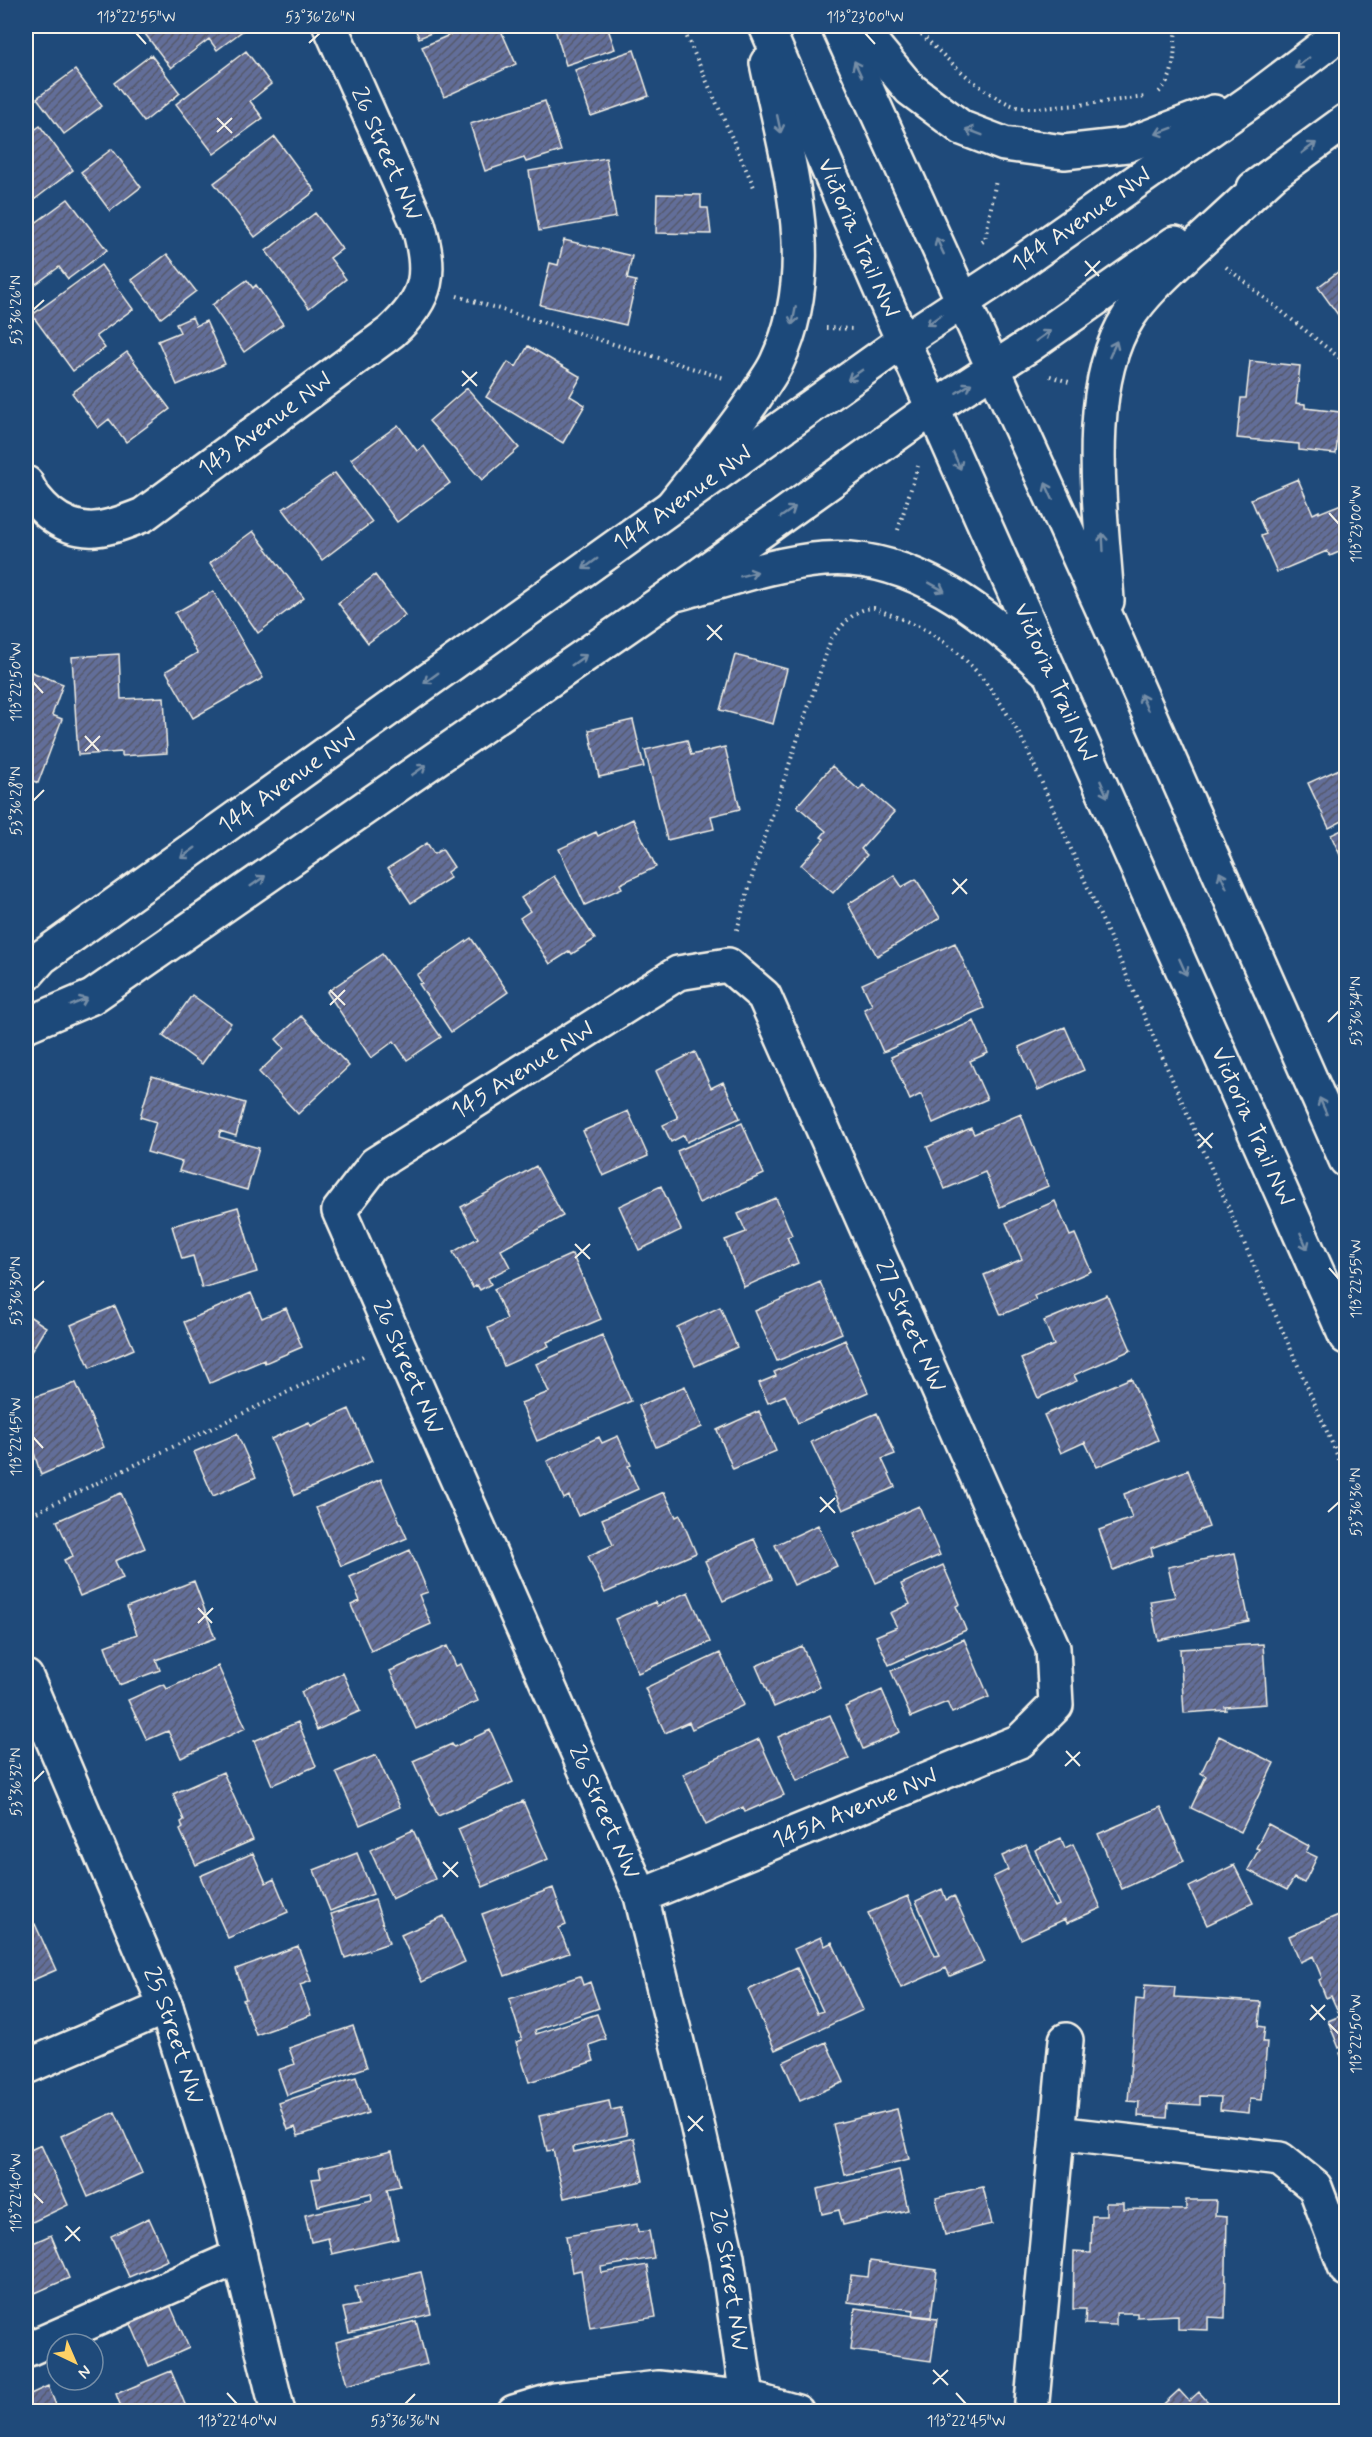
<svg xmlns="http://www.w3.org/2000/svg" width="1372" height="2437" font-family="Mynerve,sans-serif">
<style>
.building{fill:url(#building-hatch);stroke:#f4f1e8;stroke-width:1.5}
.lines{fill:none;stroke-linecap:round;stroke-linejoin:round}
.minor-casing{stroke:#f4f1e8;stroke-width:38}
.major-casing{stroke:#f4f1e8;stroke-width:38}
.path{stroke:#f4f1e8;stroke-width:4;stroke-dasharray:1.5 4.5;stroke-linecap:butt}
.minor{stroke:#1f4a7a;stroke-width:33}
.major{stroke:#1f4a7a;stroke-width:33}
.oneway{stroke:#748da6}
.ticks{fill:none;stroke:#f4f1e8;stroke-width:2}
.labels{text-anchor:middle;dominant-baseline:central;stroke-width:5;stroke-linejoin:round;paint-order:stroke}
.street-label{font-size:24px;fill:#f4f1e8;stroke:#1f4a7a}
.neatline{fill:none;stroke:#f4f1e8;stroke-width:2}
.ticks-label{font-size:15px;text-anchor:middle;fill:#f4f1e8}
</style>
<defs>
<pattern id="building-hatch" width="6" height="6" patternUnits="userSpaceOnUse" patternTransform="scale(1.5)"><rect width="6" height="6" fill="#626e99"/><path d="M-1 1l2-2M0 6l6-6M5 7l2-2" fill="none" stroke="#54596b"/></pattern>
</defs>
<rect width="100%" height="100%" fill="#1f4a7a"/>
<filter id="ink" filterUnits="userSpaceOnUse"><feTurbulence type="fractalNoise" baseFrequency=".0167" numOctaves="2"/><feDisplacementMap in="SourceGraphic" scale="12" xChannelSelector="R" yChannelSelector="G"/><feConvolveMatrix kernelMatrix="1 2 1 2 8 2 1 2 1" color-interpolation-filters="sRGB"/></filter>
<g filter="url(#ink)">
<path class="building" d="M139,26H242L245,29L217,50L209,39L171,68Z
M414,26H448L419,38Z
M470,26H499L516,64L444,97L422,47Z
M554,26H607L615,49L566,65Z
M634,50L649,96L591,116L575,70Z
M246,51L271,84L250,101L263,118L214,154L176,104Z
M151,55L180,93L144,122L114,83Z
M75,70L102,106L64,134L37,98Z
M545,101L561,151L526,162L524,158L485,171L470,124Z
M40,126L73,170L26,206V136Z
M275,137L315,191L255,237L214,183Z
M112,149L141,187L110,211L81,172Z
M606,158L616,217L539,231L529,171Z
M657,194L701,195V208H708L711,234L656,233Z
M68,199L107,250L68,279L59,267L36,284L26,271V230Z
M315,213L342,249L330,258L346,279L309,308L266,251Z
M564,240L632,256L627,279L636,281L626,325L540,305L550,263L558,265Z
M167,254L196,291L161,318L132,280Z
M1346,259V326L1318,287L1343,268L1340,264Z
M101,265L133,309L96,336L105,348L73,371L32,315Z
M247,280L253,288L256,285L283,324L244,352L212,305Z
M192,317L196,326L206,321L225,364L177,385L158,341L180,332L176,324Z
M528,346L581,377L570,396L585,405L563,443L486,397L508,362L516,367Z
M127,352L170,409L126,442L109,419L98,428L72,393Z
M1250,361L1300,366L1296,403L1305,404V408L1340,412L1336,454L1299,450V444L1237,438L1241,398H1246Z
M467,388L519,448L482,480L429,421Z
M398,425L417,451L424,446L450,483L397,522L351,459Z
M335,473L372,522L322,560L283,509Z
M1298,479L1313,514L1319,511V513L1346,502V549L1330,556L1327,551L1277,572L1261,536L1266,534L1251,499Z
M253,531L304,598L258,633L210,563Z
M375,575L405,615L368,643L338,603Z
M213,591L263,678L193,718L166,671L197,653L175,613Z
M119,654L121,699L164,697L167,753L122,756V752L78,755L72,657Z
M735,655L787,669L773,724L720,710Z
M26,670L63,684L52,715L62,719L38,783L26,778Z
M633,720L644,767L599,777L589,730Z
M687,740L691,755L725,747L740,809L711,816L714,829L667,840L645,750Z
M832,766L859,790L863,785L894,812L861,849L867,855L833,893L801,865L824,839L821,837L826,831L797,806Z
M1346,766V819L1329,828L1308,783Z
M633,819L656,867L620,884L622,888L585,905L559,849L596,832L598,836Z
M1346,828V868L1331,835Z
M427,843L434,854L442,849L454,867L447,872L450,878L411,903L388,868Z
M894,875L902,887L916,879L940,918L877,956L848,904Z
M554,876L595,939L572,954L570,951L550,964L520,918L530,911L521,898Z
M471,938L508,992L451,1032L419,984L422,983L417,975Z
M955,943L984,1008L883,1052L864,1009L872,1005L862,984Z
M382,954L441,1037L407,1060L394,1041L371,1058L327,992Z
M192,995L231,1023L202,1064L163,1036Z
M301,1016L349,1066L298,1114L259,1072L284,1048L276,1039Z
M974,1021L988,1053L970,1061L987,1099L933,1123L921,1094L910,1100L891,1057Z
M1065,1027L1084,1070L1038,1090L1019,1047Z
M695,1052L711,1088L723,1082L740,1118L687,1142L684,1135L671,1142L663,1125L678,1118L656,1071Z
M152,1076L245,1103L236,1136L220,1131L219,1137L259,1148L247,1190L179,1171L182,1162L147,1152L156,1122L140,1117Z
M628,1111L648,1156L603,1176L583,1131Z
M1021,1114L1048,1186L1000,1207L985,1172L945,1189L927,1147L971,1128L974,1134Z
M742,1123L764,1174L699,1203L677,1151Z
M536,1166L563,1216L501,1250L510,1267L488,1278L491,1284L480,1290L477,1285L473,1288L453,1252L478,1238L461,1207Z
M661,1186L681,1230L639,1250L619,1206Z
M776,1198L792,1235L787,1237L798,1263L744,1287L725,1240L746,1232L738,1214Z
M1055,1201L1070,1236L1075,1234L1091,1271L1034,1296L1036,1300L1001,1315L984,1275L1022,1259L1006,1223Z
M238,1207L257,1272L202,1288L193,1256L182,1259L172,1226Z
M572,1254L601,1319L547,1342L549,1346L504,1366L488,1328L507,1319L494,1289Z
M820,1282L842,1333L777,1361L755,1311Z
M251,1293L262,1318L286,1308L302,1347L265,1363L264,1360L210,1383L184,1322Z
M1107,1295L1131,1350L1074,1375L1077,1381L1038,1398L1021,1359L1054,1345L1044,1321Z
M115,1306L134,1349L90,1368L71,1325Z
M720,1307L737,1347L695,1366L677,1327Z
M26,1314L46,1327L26,1360Z
M602,1335L631,1401L537,1441L521,1403L549,1392L536,1364Z
M845,1340L868,1392L798,1423L785,1395L768,1403L759,1383L776,1376L774,1372Z
M1131,1378L1158,1440L1097,1467L1085,1442L1061,1453L1044,1415Z
M76,1383L104,1447L41,1475L26,1428V1400Z
M685,1386L702,1427L656,1447L639,1406Z
M349,1409L372,1461L295,1495L271,1439L309,1422L311,1426Z
M759,1411L776,1451L733,1469L717,1430Z
M877,1413L895,1454L882,1459L895,1487L843,1510L811,1442Z
M237,1434L256,1477L213,1496L194,1452Z
M618,1436L631,1465L628,1466L638,1489L578,1516L569,1496L564,1499L547,1461L599,1437L602,1443Z
M1188,1470L1209,1527L1151,1548L1153,1555L1113,1570L1099,1530L1132,1518L1124,1494Z
M381,1479L407,1538L341,1566L316,1508Z
M664,1492L676,1517L680,1515L696,1553L605,1593L588,1556L613,1545L602,1519Z
M121,1493L145,1548L115,1561L123,1578L80,1596L64,1560L73,1556L57,1521Z
M919,1506L940,1555L876,1583L854,1534Z
M818,1525L837,1566L794,1585L775,1545Z
M754,1539L772,1579L723,1601L705,1561Z
M410,1550L428,1592L419,1595L431,1624L371,1651L351,1605L360,1601L350,1577Z
M1235,1553L1249,1621L1158,1640L1150,1601L1175,1597L1168,1567Z
M943,1565L960,1604L956,1606L966,1630L889,1665L876,1636L897,1627L890,1613L910,1604L901,1584Z
M194,1581L215,1638L156,1660L160,1670L119,1685L105,1646L137,1634L127,1607Z
M688,1592L710,1642L638,1673L615,1619L655,1602L657,1606Z
M964,1639L989,1697L952,1713L947,1702L911,1717L891,1671Z
M1263,1644L1267,1704L1225,1707L1226,1710L1184,1713L1180,1649Z
M447,1646L456,1666L461,1664L478,1701L416,1729L390,1671Z
M802,1646L820,1687L774,1707L756,1666Z
M720,1653L744,1705L692,1729L689,1722L665,1733L645,1688Z
M218,1666L246,1728L181,1758L168,1731L147,1740L128,1700L164,1684L167,1689Z
M343,1673L360,1711L317,1730L301,1692Z
M882,1690L900,1732L863,1749L845,1707Z
M830,1715L849,1759L797,1781L778,1737Z
M298,1722L316,1766L272,1785L254,1741Z
M490,1730L513,1782L438,1816L413,1761L452,1744L454,1747Z
M1219,1736L1274,1763L1241,1832L1191,1808L1206,1776L1201,1773Z
M759,1739L784,1795L745,1812L743,1807L706,1825L683,1774Z
M376,1755L400,1807L360,1825L336,1772Z
M223,1772L253,1840L196,1865L180,1830L183,1828L181,1822L184,1820L173,1794Z
M523,1801L548,1859L483,1887L458,1829Z
M1161,1807L1184,1861L1122,1889L1098,1834Z
M1268,1824L1309,1846L1306,1852L1317,1857L1304,1883L1294,1878L1287,1890L1248,1870L1259,1849L1256,1848Z
M413,1830L435,1879L392,1899L370,1850Z
M1061,1838L1065,1848L1073,1844L1101,1908L1067,1923L1065,1919L1021,1939L993,1877L1008,1870L1002,1856L1026,1845L1054,1907L1059,1905L1035,1850Z
M253,1853L266,1883L274,1879L288,1912L228,1938L200,1876Z
M357,1853L373,1894L330,1911L314,1870Z
M1234,1865L1253,1903L1207,1925L1189,1887Z
M553,1888L566,1925L559,1928L569,1953L505,1976L482,1914Z
M942,1889L946,1900L954,1896L984,1962L950,1976L946,1968L901,1988L868,1913L908,1896L935,1956L940,1955L916,1901Z
M375,1900L389,1943L345,1958L331,1914Z
M1346,1912V2045L1339,2048L1328,2021L1340,2016L1331,1996L1326,1998L1319,1980L1322,1978L1313,1956L1300,1962L1289,1936Z
M444,1916L465,1962L422,1982L401,1935Z
M35,1924L56,1970L26,1983V1928Z
M821,1937L825,1946L832,1942L863,2010L775,2050L748,1990L797,1968L817,2013L823,2011L794,1949Z
M298,1946L311,1981L300,1985L311,2015L256,2035L243,2000L246,1999L236,1969Z
M580,1976L583,1985L590,1982L599,2008L535,2030L536,2034L597,2014L606,2039L589,2045L594,2061L529,2082L516,2042L522,2040L509,1999Z
M1145,1985L1175,1987L1174,1997L1261,2002L1259,2026L1265,2027L1263,2042H1267L1262,2100L1250,2099L1249,2113L1220,2110L1221,2097L1200,2096V2105L1168,2103L1167,2118L1138,2116L1139,2102L1128,2101L1136,1999L1144,2000Z
M353,2026L367,2067L287,2095L278,2070L295,2064L289,2048Z
M826,2042L844,2082L800,2101L783,2062Z
M1346,2050V2068L1340,2053Z
M356,2077L368,2113L298,2136L295,2127L288,2130L279,2103Z
M609,2101L611,2110L621,2108L627,2135L573,2147L574,2152L634,2138L643,2181L564,2198L553,2150L547,2151L539,2116Z
M897,2109L909,2159L845,2175L833,2124Z
M115,2112L142,2173L88,2197L61,2136Z
M41,2145L68,2205L26,2225V2152Z
M392,2151L400,2186L387,2189L398,2239L332,2254L328,2238L311,2242L305,2215L372,2200L371,2193L318,2206L312,2179L321,2178L319,2168Z
M899,2170L908,2210L843,2225L839,2210L822,2214L817,2189Z
M983,2187L992,2224L945,2235L936,2198Z
M1186,2200H1216L1215,2216L1227,2217L1225,2318L1208,2317V2330L1178,2329V2315L1137,2317V2313H1116V2325L1085,2324L1086,2309H1073L1074,2252L1091,2253L1092,2216H1106V2203H1124V2209L1186,2210Z
M149,2218L168,2260L129,2277L111,2236Z
M637,2224L638,2232L649,2231L654,2258L601,2267L602,2273L647,2265L656,2317L590,2328L581,2270L572,2272L566,2236Z
M51,2235L69,2278L26,2297V2246Z
M870,2261L937,2270L931,2317L913,2315L914,2310L848,2302L851,2275L868,2277Z
M421,2272L431,2314L349,2333L343,2308L359,2305L355,2287Z
M170,2305L189,2348L149,2366L130,2322Z
M855,2308L937,2319L931,2361L850,2350Z
M416,2321L427,2364L347,2385L336,2342Z
M171,2371L187,2409L184,2412H123L116,2394Z
M48,2386L59,2412H26V2396Z
M1179,2390L1189,2401L1199,2392L1217,2412H1155Z"/>
<g class="lines">
<g class="minor-casing">
<g id="minor">
<path id="s1" d="M26,483C31,495 40,505 49,513C81,539 108,529 143,515L391,332C430,297 432,272 418,224L330,26"/>
<path id="s2" d="M26,975L42,957L903,341"/>
<path d="M26,1025L92,997L672,595L933,408"/>
<path id="s3" d="M26,1677L166,2007L224,2193L278,2412"/>
<path id="s4" d="M641,1896L1020,1741L1056,1705L1053,1648L764,996L728,965L678,973L375,1164L339,1211L641,1896L697,2124L727,2257L747,2398"/>
<path d="M26,2067L166,2007"/>
<path d="M1057,2133L1280,2159L1315,2187L1346,2269"/>
<path d="M26,2350L240,2256"/>
<path d="M514,2412L554,2400L658,2388L747,2398L797,2412"/>
<path d="M1031,2412L1066,2040"/>
</g>
</g>
<g class="major-casing">
<g id="major">
<path id="s5" d="M766,26L903,341L1346,1337"/>
<path d="M838,26L1108,621L1346,1160"/>
<path d="M858,26L910,89L962,128L1004,144L1064,152L1127,145L1214,112"/>
<path d="M1254,188L1346,121"/>
<path id="s6" d="M903,341L1000,277L1258,96L1346,29"/>
<path d="M933,408L1030,345L1175,243"/>
<path d="M672,506C701,469 732,433 758,393C764,383 772,373 777,362C823,264 787,163 767,63"/>
<path d="M672,595C722,582 773,563 824,559C910,552 986,613 1044,668"/>
<path d="M1107,601C1102,517 1081,389 1129,316C1146,291 1169,271 1191,250C1218,225 1244,201 1271,176"/>
</g>
</g>
<path class="path" d="M682,26L754,187
M913,26C940,52 978,92 1014,106C1033,113 1121,99 1147,97
M1159,92C1177,77 1174,47 1176,26
M982,242L985,240L996,180
M1226,267L1346,363
M457,296L724,378
M826,328L855,329
M1050,376L1069,382
M898,530L918,466
M737,930L754,870L831,639C843,625 854,608 874,608C893,616 912,622 930,633C975,659 1003,703 1027,749L1346,1475
M26,1517L363,1356"/>
<use href="#minor" class="minor"/>
<use href="#major" class="major"/>
</g>
<defs><path id="oneway-shaft" d="M-6 0H5M1.5-3L5.5 0L1.5 3" fill="none" stroke-width="1.6" stroke-linecap="round" stroke-linejoin="round" transform="scale(1.5)"/></defs>
<g class="oneway">
<use href="#oneway-shaft" transform="translate(1302 63) rotate(143)"/>
<use href="#oneway-shaft" transform="translate(858 69) rotate(-115)"/>
<use href="#oneway-shaft" transform="translate(779 124) rotate(78)"/>
<use href="#oneway-shaft" transform="translate(1164 131) rotate(160)"/>
<use href="#oneway-shaft" transform="translate(974 132) rotate(-159)"/>
<use href="#oneway-shaft" transform="translate(1309 148) rotate(-36)"/>
<use href="#oneway-shaft" transform="translate(940 246) rotate(-115)"/>
<use href="#oneway-shaft" transform="translate(794 316) rotate(101)"/>
<use href="#oneway-shaft" transform="translate(934 320) rotate(145)"/>
<use href="#oneway-shaft" transform="translate(1043 336) rotate(-35)"/>
<use href="#oneway-shaft" transform="translate(1113 349) rotate(-66)"/>
<use href="#oneway-shaft" transform="translate(855 375) rotate(145)"/>
<use href="#oneway-shaft" transform="translate(964 388) rotate(-32)"/>
<use href="#oneway-shaft" transform="translate(957 461) rotate(66)"/>
<use href="#oneway-shaft" transform="translate(1049 491) rotate(-114)"/>
<use href="#oneway-shaft" transform="translate(788 512) rotate(-35)"/>
<use href="#oneway-shaft" transform="translate(1103 542) rotate(-93)"/>
<use href="#oneway-shaft" transform="translate(590 564) rotate(144)"/>
<use href="#oneway-shaft" transform="translate(749 574) rotate(-15)"/>
<use href="#oneway-shaft" transform="translate(937 587) rotate(29)"/>
<use href="#oneway-shaft" transform="translate(579 660) rotate(-35)"/>
<use href="#oneway-shaft" transform="translate(431 678) rotate(144)"/>
<use href="#oneway-shaft" transform="translate(1144 702) rotate(-114)"/>
<use href="#oneway-shaft" transform="translate(419 770) rotate(-35)"/>
<use href="#oneway-shaft" transform="translate(1104 789) rotate(66)"/>
<use href="#oneway-shaft" transform="translate(188 853) rotate(144)"/>
<use href="#oneway-shaft" transform="translate(1223 880) rotate(-114)"/>
<use href="#oneway-shaft" transform="translate(258 881) rotate(-35)"/>
<use href="#oneway-shaft" transform="translate(1183 967) rotate(66)"/>
<use href="#oneway-shaft" transform="translate(79 1002) rotate(-23)"/>
<use href="#oneway-shaft" transform="translate(1323 1106) rotate(-114)"/>
<use href="#oneway-shaft" transform="translate(1304 1241) rotate(66)"/>
</g>
</g>
<path class="ticks" d="M136,33L146,44M865,33L875,44M309,43L320,33M217,118L232,133M217,132L232,118M1085,261L1099,276M1085,276L1100,261M33,310L44,300M462,371L477,386M462,386L477,372M1329,513L1339,524M707,625L722,640M707,640L722,625M33,682L43,693M85,736L99,751M85,751L100,736M33,801L44,790M953,879L967,894M952,894L967,879M330,990L345,1005M330,1005L345,990M1328,1022L1339,1011M1198,1133L1212,1148M1198,1148L1213,1133M575,1244L590,1259M575,1258L590,1244M1329,1268L1339,1279M33,1291L44,1281M33,1437L43,1448M820,1497L835,1513M820,1512L835,1498M1328,1512L1339,1502M198,1608L212,1623M198,1623L213,1608M1066,1751L1080,1766M1065,1766L1080,1752M33,1782L44,1771M443,1862L458,1877M443,1877L458,1862M1311,2005L1325,2020M1310,2020L1325,2005M1329,2024L1339,2034M688,2116L703,2131M688,2131L703,2116M33,2193L43,2203M66,2226L80,2241M65,2241L80,2227M933,2370L948,2385M933,2384L948,2370M227,2393L237,2404M956,2393L966,2404M405,2404L415,2394"/>
<g class="labels">
<g class="street-label">
<text transform="translate(386 154) rotate(66)">26 Street NW</text>
<text stroke="none"><textPath href="#s6" startOffset="216">144 Avenue NW</textPath></text>
<text stroke="none"><textPath href="#s5" startOffset="231">Victoria Trail NW</textPath></text>
<text stroke="none"><textPath href="#s1" startOffset="290">143 Avenue NW</textPath></text>
<text stroke="none"><textPath href="#s2" startOffset="812">144 Avenue NW</textPath></text>
<text stroke="none"><textPath href="#s5" startOffset="717">Victoria Trail NW</textPath></text>
<text stroke="none"><textPath href="#s2" startOffset="326">144 Avenue NW</textPath></text>
<text transform="translate(523 1071) rotate(-32)">145 Avenue NW</text>
<text stroke="none"><textPath href="#s5" startOffset="1203">Victoria Trail NW</textPath></text>
<text transform="translate(910 1326) rotate(66)">27 Street NW</text>
<text stroke="none"><textPath href="#s4" startOffset="1917">26 Street NW</textPath></text>
<text stroke="none"><textPath href="#s4" startOffset="231">145A Avenue NW</textPath></text>
<text stroke="none"><textPath href="#s4" startOffset="2403">26 Street NW</textPath></text>
<text stroke="none"><textPath href="#s3" startOffset="388">25 Street NW</textPath></text>
<text stroke="none"><textPath href="#s4" startOffset="2889">26 Street NW</textPath></text>
</g>
</g>
<rect width="1372" height="2437" fill="none" stroke="#1f4a7a" stroke-width="66"/>
<g transform="translate(75 2362) rotate(136)"><circle r="28" fill="#1f4a7a" stroke="#748da6" stroke-width="1.5"/>
<path d="M0-4.5L10 22L0 15L-10 22Z" fill="#ffd166"/>
<text y="-9" font-size="16" font-weight="bold" text-anchor="middle" fill="#f4f1e8">N</text>
</g>
<rect x="33" y="33" width="1306" height="2371" class="neatline"/>
<g class="ticks-label">
<text x="136" y="22">113°22'55"W</text>
<text x="320" y="22">53°36'26"N</text>
<text x="865" y="22">113°23'00"W</text>
<text transform="translate(16 310) rotate(-90)" y="5">53°36'26"N</text>
<text transform="translate(1356 524) rotate(-90)" y="5">113°23'00"W</text>
<text transform="translate(16 682) rotate(-90)" y="5">113°22'50"W</text>
<text transform="translate(16 801) rotate(-90)" y="5">53°36'28"N</text>
<text transform="translate(1356 1011) rotate(-90)" y="5">53°36'34"N</text>
<text transform="translate(1356 1279) rotate(-90)" y="5">113°22'55"W</text>
<text transform="translate(16 1291) rotate(-90)" y="5">53°36'30"N</text>
<text transform="translate(16 1437) rotate(-90)" y="5">113°22'45"W</text>
<text transform="translate(1356 1502) rotate(-90)" y="5">53°36'36"N</text>
<text transform="translate(16 1782) rotate(-90)" y="5">53°36'32"N</text>
<text transform="translate(1356 2034) rotate(-90)" y="5">113°22'50"W</text>
<text transform="translate(16 2193) rotate(-90)" y="5">113°22'40"W</text>
<text x="237" y="2426">113°22'40"W</text>
<text x="405" y="2426">53°36'36"N</text>
<text x="966" y="2426">113°22'45"W</text>
</g>
</svg>
